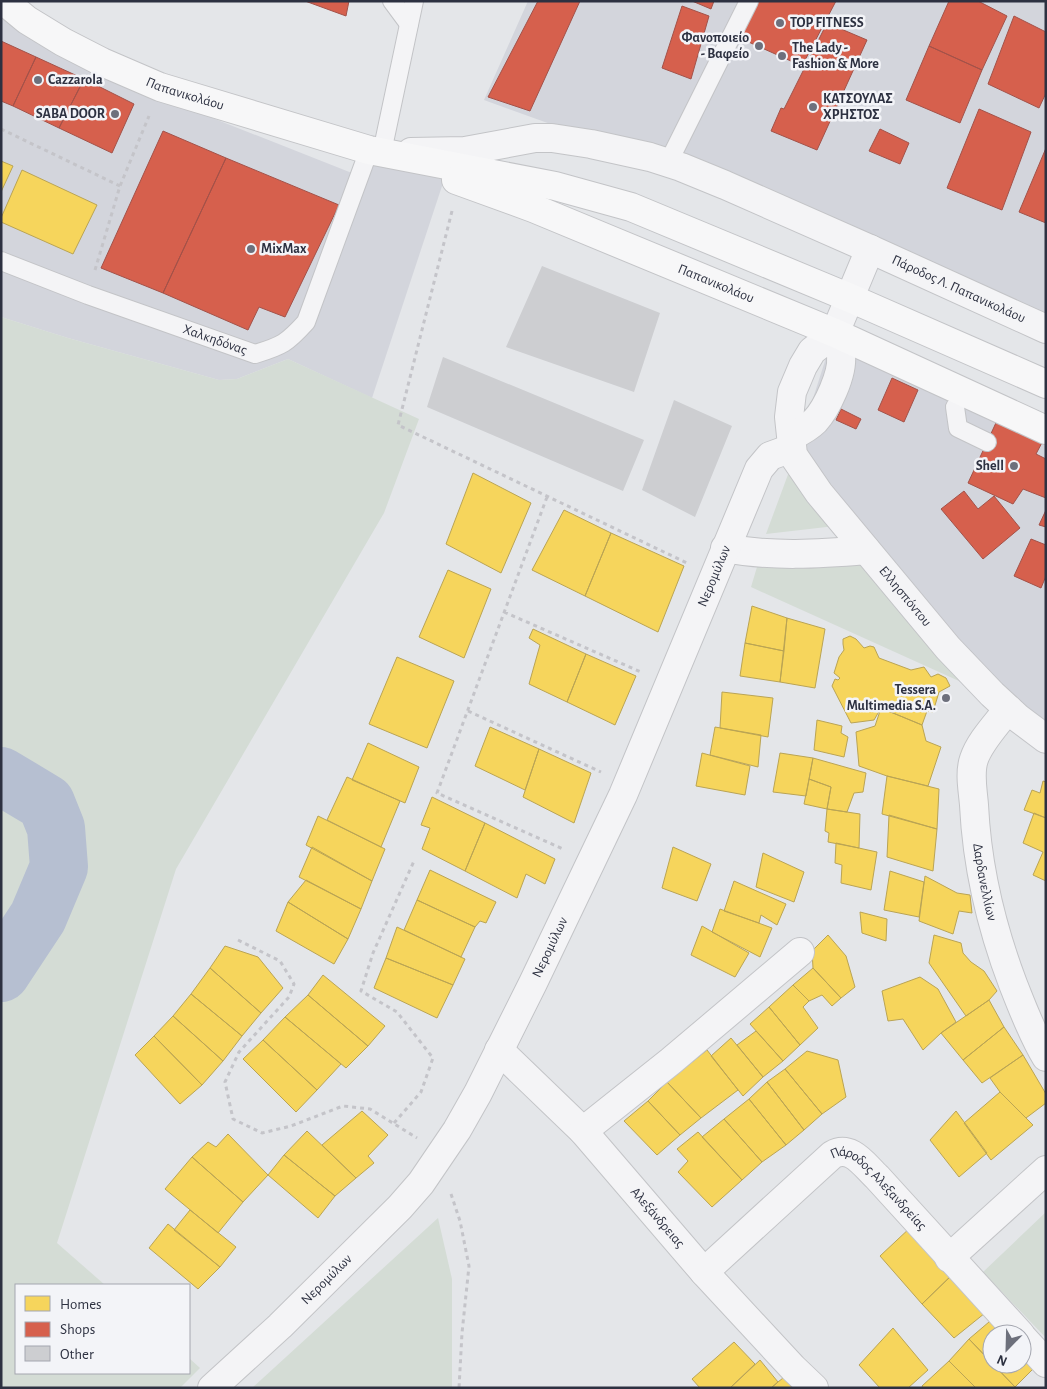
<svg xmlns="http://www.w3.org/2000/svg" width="1047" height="1389" font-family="'Alegreya Sans',sans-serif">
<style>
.built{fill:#d3d5dc}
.green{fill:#d4dcd5}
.homes{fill:#f6d55c;stroke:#baa454}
.shops{fill:#d6604d;stroke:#a35249}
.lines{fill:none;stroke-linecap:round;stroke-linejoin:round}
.stream{stroke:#b6bfd1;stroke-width:10}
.river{stroke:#b6bfd1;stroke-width:58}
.building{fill:#cdced1}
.lane-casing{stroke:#c3c4c7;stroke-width:20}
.street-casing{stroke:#c3c4c7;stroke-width:30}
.secondary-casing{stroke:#c3c4c7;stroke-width:30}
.path{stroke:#c4c4c9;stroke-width:3;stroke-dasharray:4 4;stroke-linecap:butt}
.lane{stroke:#f4f4f6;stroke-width:18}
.street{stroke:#f4f4f6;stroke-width:28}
.secondary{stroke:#f7f7f8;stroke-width:28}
.poi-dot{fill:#6d707c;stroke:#f3f4f8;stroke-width:2}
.labels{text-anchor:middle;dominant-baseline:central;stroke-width:5;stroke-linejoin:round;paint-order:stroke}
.poi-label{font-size:14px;font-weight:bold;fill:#2d3141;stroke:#f3f4f8;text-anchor:start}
.street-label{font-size:14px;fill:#2d3141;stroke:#f3f4f8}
</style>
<rect width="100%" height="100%" fill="#e4e6e9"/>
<path class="built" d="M528,1H1046V331L581,135L484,100Z
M1,11L167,100L362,177L372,159L444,180L372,398L288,359L237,379L219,380L68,338L1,317Z
M832,339L1046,435V744L1013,723L959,681L866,555L793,461Z"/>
<path class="green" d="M1,317L68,338L219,380L237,379L288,359L419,419L384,513L176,869L57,1243L105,1285H16V1373H189V1358L200,1368L180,1388H1Z
M793,461L835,526L766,534Z
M866,555L959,681L751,587L760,557Z
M1046,1212V1338L983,1272Z
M438,1218L452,1279V1388H252Z"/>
<path class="homes" d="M1,161L13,166L1,192Z
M22,170L97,205L73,254L1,222V218Z
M473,473L531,503L501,573L446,544Z
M564,510L611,533L585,596L532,570Z
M611,533L684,566L658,632L585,596Z
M448,570L491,589L464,658L419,637Z
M752,606L787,618L784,651L745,643Z
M787,618L825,629L815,688L780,682Z
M533,629L586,654L567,702L529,684L540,645L529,638Z
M850,636L856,639L864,648L870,646L874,647L879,658L911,670L924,667L931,677L938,674L946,678L950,686L939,692L933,712L927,711L922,725L881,708L874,720L851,723L832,686L835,679L838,680L840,678L834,673L839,657L844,650L843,644V639Z
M745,643L784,651L780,682L740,676Z
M586,654L636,676L615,725L567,702Z
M397,657L454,681L427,748L369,724Z
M722,692L773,698L768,737L720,728Z
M881,708L922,725L926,741L941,747L928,786L887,776L859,766L856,732L875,726Z
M817,720L842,726L841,733L848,737L844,757L814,750Z
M490,727L539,749L525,790L475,766Z
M715,727L761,735L758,767L710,755Z
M368,743L419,767L405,803L352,780Z
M539,749L591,773L574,823L523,797Z
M702,753L750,766L745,795L696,786Z
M780,753L813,758L806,796L773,792Z
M813,758L866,773L863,792L854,793L847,812L827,809L831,787L809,779Z
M887,776L939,789L937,829L882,814Z
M347,777L400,801L381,847L327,820Z
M809,779L831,787L827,809L804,804Z
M1043,781L1046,782V818L1024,810L1032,790L1040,793Z
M432,797L485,823L465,871L422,849L430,828L421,825Z
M827,809L860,814L859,848L828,842L829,833L825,831Z
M1034,813L1046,818V881L1033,875L1043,852L1023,843Z
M889,815L937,829L933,871L887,857Z
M318,816L385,849L372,881L306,845Z
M485,823L555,859L545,884L526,874L517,898L465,871Z
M836,843L877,852L871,890L841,883L842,865L835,863Z
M312,847L372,881L361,909L299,877Z
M673,847L711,864L697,901L662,888Z
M763,853L804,872L794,902L756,887Z
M430,870L496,902L486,923L480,921L475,927L417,900Z
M890,871L924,882L919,917L884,910Z
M925,876L957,893L970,895L972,913L959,911L953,934L919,921Z
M306,880L361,909L348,939L288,902Z
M734,881L786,904L777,925L761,915L759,923L724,911Z
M417,900L475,927L461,957L404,930Z
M288,902L348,939L334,964L276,931Z
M720,909L772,928L760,957L712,932Z
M860,912L887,919L886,941L862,933Z
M702,926L749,953L735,977L691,955Z
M397,927L465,959L453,985L386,958Z
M828,935L846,956L855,987L841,998L813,968L812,951Z
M934,935L961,943L963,953L971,962L984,971L997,991L989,1000L966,1016L929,963Z
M225,946L258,957L283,988L261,1013L210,968Z
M386,958L453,985L437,1018L374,988Z
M210,968L261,1013L242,1036L191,994Z
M813,968L841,998L832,1006L822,995L809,1001L793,985Z
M323,975L385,1026L368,1046L308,995Z
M920,977L938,989L956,1022L941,1033L923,1050L903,1019L888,1021L882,991Z
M793,985L809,1001L803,1007L818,1028L800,1045L769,1007Z
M191,994L242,1036L223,1061L173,1016Z
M308,995L368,1046L346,1068L285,1017Z
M989,1000L1004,1027L963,1060L941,1033Z
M769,1007L800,1045L783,1061L750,1024Z
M173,1016L223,1061L202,1085L154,1036Z
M285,1017L341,1064L317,1090L263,1040Z
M1004,1027L1023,1055L982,1083L963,1060Z
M756,1031L783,1061L763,1077L737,1045Z
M154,1036L202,1085L180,1104L135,1055Z
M731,1038L763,1077L743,1096L711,1056Z
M263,1040L317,1090L296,1112L243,1059Z
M707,1050L738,1090L701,1118L667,1082Z
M807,1051L838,1060L846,1097L822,1114L785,1069Z
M1023,1055L1046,1094V1103L1026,1118L1000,1092L990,1078Z
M785,1069L822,1114L804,1130L767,1082Z
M667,1082L701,1118L680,1135L648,1101Z
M767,1082L804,1130L786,1145L749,1099Z
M1000,1092L1033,1125L991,1160L964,1123Z
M749,1099L786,1145L762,1162L724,1119Z
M648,1101L680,1135L657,1155L624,1121Z
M362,1111L388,1135L368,1156L374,1163L356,1178L322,1145Z
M956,1111L987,1153L959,1177L930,1140Z
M724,1119L762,1162L742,1180L702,1137Z
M307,1131L356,1178L335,1196L284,1155Z
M698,1132L742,1180L712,1207L678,1172L688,1161L677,1149Z
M228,1134L268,1175L243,1202L192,1157L208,1142L216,1147Z
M284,1155L335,1196L318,1218L268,1175Z
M192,1157L243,1202L218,1233L165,1189Z
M190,1210L236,1247L220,1267L174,1230Z
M168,1224L220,1267L198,1289L149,1248Z
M912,1226L955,1272L922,1304L880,1256Z
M955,1272L990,1309L954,1338L922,1304Z
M996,1316L1011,1334H992V1363L969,1339Z
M893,1328L928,1370L908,1388H880L859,1365Z
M969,1339L1015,1387L1013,1388H976L949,1361Z
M734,1342L755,1364L730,1388H700L692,1379Z
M1022,1347L1037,1365L1015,1387L993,1364H1022Z
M760,1360L778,1382L771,1388H730Z
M949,1361L976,1388H923L922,1386Z
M783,1378L793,1388H771L778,1382Z"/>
<path class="shops" d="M305,1H349L346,16Z
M538,1H580L530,111L488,97Z
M692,1H714L711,9Z
M751,1H836L802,66L733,35Z
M949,1H978L1007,16L982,70L929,46Z
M682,6L709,16L691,79L662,68Z
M1014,16L1046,32V93L1039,108L988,84Z
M827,23L867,40L817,150L771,131L781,108L784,109Z
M1,41L36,57L13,106L1,101Z
M929,46L982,70L960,123L906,100Z
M36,57L84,79L59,128L13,106Z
M84,79L134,104L112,153L59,128Z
M979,109L1031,132L1002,210L947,188Z
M880,129L909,143L900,164L869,151Z
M163,131L226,158L163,293L101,268Z
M1046,148V223L1019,212Z
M226,158L339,205L285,317L259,307L248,330L163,293Z
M892,378L918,390L904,422L878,410Z
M841,409L861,419L856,429L836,420Z
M1001,412L1046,435L1036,454L1046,459V498L1023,489L1013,504L968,483Z
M964,491L978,509L994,496L1020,528L983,559L941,509Z
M1046,510V527L1039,525Z
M1031,539L1046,545V576L1041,588L1014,576Z"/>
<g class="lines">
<path class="stream" d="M1,799L46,803"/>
<path class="river" d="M1,776L46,803L56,828L59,867L38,917L1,973"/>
</g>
<path class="building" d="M542,266L660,313L634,392L506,347Z
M443,357L644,440L623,491L427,407Z
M674,400L732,426L695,517L642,490Z"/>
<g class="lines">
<g class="lane-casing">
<g id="lane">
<path d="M392,1L409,24"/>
<path d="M382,152L414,1"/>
<path d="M668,163L749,1"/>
<path id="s1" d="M1,261L88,295L255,354C282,346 287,343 306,322L369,150"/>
<path d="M955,407L958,428L987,442"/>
</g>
</g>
<g class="street-casing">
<g id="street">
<path id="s2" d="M411,152L465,151L535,138H552L591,144L650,157L681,167L725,185L870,249L1046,329"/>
<path id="s3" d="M870,249L835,333L812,351L803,366L792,392L789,417L793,455L819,493L948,648L992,694L1018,718L1046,739"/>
<path d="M792,436C800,432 809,427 815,421C827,408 843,374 841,356C841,349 837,341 835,333"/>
<path d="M725,548C771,557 820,554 866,550"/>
<path id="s4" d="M1008,709C997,724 980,741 974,759C969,773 973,791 974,805C977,867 991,926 1013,984C1023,1009 1032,1034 1046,1057"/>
<path id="s5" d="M499,1050L583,1131L704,1272L793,1368L814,1388"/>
<path d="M583,1131L671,1061L800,952"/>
<path d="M949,1258L1046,1170"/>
<path id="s6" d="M704,1272L832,1155C851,1144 864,1165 877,1177L1020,1334"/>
<path d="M1022,1337L1046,1363"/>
<path id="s7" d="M212,1388L280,1326L400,1207L421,1183L457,1130L478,1093L533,983L623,795L759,469L770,456L792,448"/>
</g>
</g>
<g class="secondary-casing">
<g id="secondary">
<path id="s8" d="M4,1L27,20L63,42L102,62L160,87L369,150L555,186L631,207L850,298L1046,384"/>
<path id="s9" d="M456,180L533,208L835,333L1046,430"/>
</g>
</g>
<path class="path" d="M1,129L120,186
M452,211L398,425L687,563
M95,270L120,186L149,116
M547,497L437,793L563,849
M504,612L641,672
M468,711L601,772
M238,940L280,961L294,984L289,997L239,1052L225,1082L233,1119L262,1133L291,1126L343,1106L370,1109L417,1138
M394,1123L421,1092L433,1058L397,1012L361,991L373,953L414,861
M451,1194L460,1221L469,1266L462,1333L459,1388"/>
<use href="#lane" class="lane"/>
<use href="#street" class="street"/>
<use href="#secondary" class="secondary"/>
</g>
<g class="poi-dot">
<circle cx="780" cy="23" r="5"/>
<circle cx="759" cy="46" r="5"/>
<circle cx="782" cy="56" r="5"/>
<circle cx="38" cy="80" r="5"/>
<circle cx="813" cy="107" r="5"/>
<circle cx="115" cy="114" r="5"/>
<circle cx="251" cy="249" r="5"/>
<circle cx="1014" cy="466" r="5"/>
<circle cx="946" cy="698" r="5"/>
</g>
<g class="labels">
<g class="poi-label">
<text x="790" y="23">TOP FITNESS</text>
<text x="749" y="38" text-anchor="end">Φανοποιείο<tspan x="749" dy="16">- Βαφείο</tspan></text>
<text x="792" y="48">The Lady -<tspan x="792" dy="16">Fashion &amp; More</tspan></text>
<text x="48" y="80">Cazzarola</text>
<text x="823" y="99">ΚΑΤΣΟΥΛΑΣ<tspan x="823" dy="16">ΧΡΗΣΤΟΣ</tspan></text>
<text x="105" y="114" text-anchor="end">SABA DOOR</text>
<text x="261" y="249">MixMax</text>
<text x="1004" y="466" text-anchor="end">Shell</text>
<text x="936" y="690" text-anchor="end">Tessera<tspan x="936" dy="16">Multimedia S.A.</tspan></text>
</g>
<g class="street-label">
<text stroke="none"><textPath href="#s8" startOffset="205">Παπανικολάου</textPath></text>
<text stroke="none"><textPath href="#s9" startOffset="280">Παπανικολάου</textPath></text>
<text stroke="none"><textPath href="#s2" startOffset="578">Πάροδος Λ. Παπανικολάου</textPath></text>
<text stroke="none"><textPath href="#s1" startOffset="228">Χαλκηδόνας</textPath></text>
<text stroke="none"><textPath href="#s7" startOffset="968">Νερομύλων</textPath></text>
<text stroke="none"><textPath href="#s3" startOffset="410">Ελλησπόντου</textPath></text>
<text stroke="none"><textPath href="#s4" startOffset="185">Δαρδανελλίων</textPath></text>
<text stroke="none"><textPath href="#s7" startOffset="562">Νερομύλων</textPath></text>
<text stroke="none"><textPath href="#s6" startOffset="235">Πάροδος Αλεξανδρείας</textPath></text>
<text stroke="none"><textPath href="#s5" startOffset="231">Αλεξάνδρειας</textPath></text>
<text stroke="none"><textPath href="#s7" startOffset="158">Νερομύλων</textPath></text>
</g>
</g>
<rect width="1047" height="1389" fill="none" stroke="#2d3141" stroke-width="5"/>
<rect x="15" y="1284" width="175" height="90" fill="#f3f4f8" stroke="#a4a6af"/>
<rect x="25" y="1296" width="25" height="15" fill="#f6d55c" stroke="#a4a6af"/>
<text x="60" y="1309" font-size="15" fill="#2d3141">Homes</text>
<rect x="25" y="1322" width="25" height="15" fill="#d6604d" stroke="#a4a6af"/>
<text x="60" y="1334" font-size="15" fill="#2d3141">Shops</text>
<rect x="25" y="1346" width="25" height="15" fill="#cdced1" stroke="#a4a6af"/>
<text x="60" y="1359" font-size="15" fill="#2d3141">Other</text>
<g transform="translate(1007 1349) rotate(203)"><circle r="24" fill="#f3f4f8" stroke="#a4a6af"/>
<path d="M0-4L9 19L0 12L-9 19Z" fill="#6d707c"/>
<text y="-8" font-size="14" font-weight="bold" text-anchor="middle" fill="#2d3141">N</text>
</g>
</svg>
